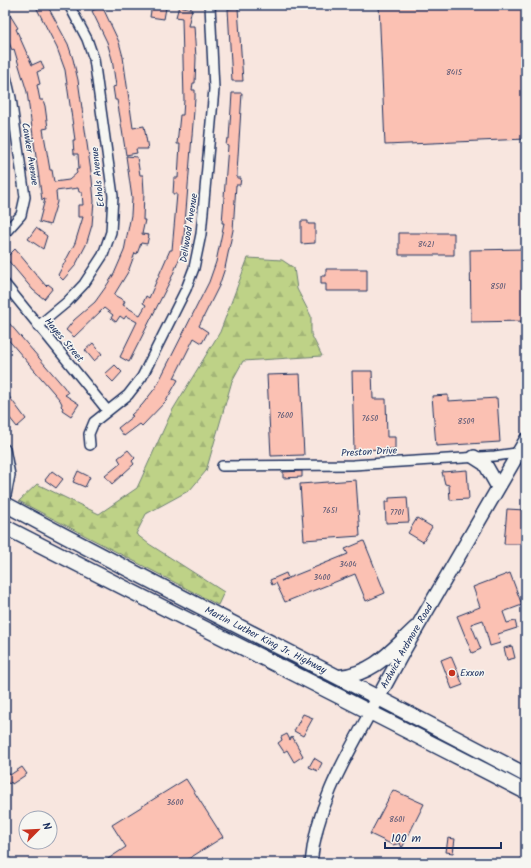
<svg xmlns="http://www.w3.org/2000/svg" width="531" height="868" font-family="Kalam,sans-serif">
<style>
.forest{fill:url(#forest-firs);stroke:#6c8072}
.building{fill:#fbc1b3;stroke:#1b2f5e}
.lines{fill:none;stroke-linecap:round;stroke-linejoin:round}
.minor-casing{stroke:#1b2f5e;stroke-width:12}
.tertiary-casing{stroke:#1b2f5e;stroke-width:14}
.secondary-casing{stroke:#1b2f5e;stroke-width:16}
.primary-casing{stroke:#1b2f5e;stroke-width:17}
.minor{stroke:#f6f6f2;stroke-width:9}
.tertiary{stroke:#f6f6f2;stroke-width:11}
.secondary{stroke:#f6f6f2;stroke-width:13}
.primary{stroke:#f6f6f2;stroke-width:14}
.poi-dot{fill:#c8321e;stroke:#f6f6f2;stroke-width:1.5}
.labels{text-anchor:middle;dominant-baseline:central;stroke-width:3;stroke-linejoin:round;paint-order:stroke}
.number-label{font-size:8px;fill:#535473}
.street-label{font-size:10px;fill:#1b2f5e;stroke:#f6f6f2}
.poi-label{font-size:10px;fill:#1b2f5e;stroke:#f6f6f2;text-anchor:start}
</style>
<defs>
<pattern id="forest-firs" width="22" height="20" patternUnits="userSpaceOnUse"><rect width="22" height="20" fill="#bed287"/><path d="M5 1l3.5 6h-7zM16 11l3.5 6h-7z" fill="#a3b577"/></pattern>
</defs>
<rect width="100%" height="100%" fill="#f8e6df"/>
<filter id="ink" filterUnits="userSpaceOnUse"><feTurbulence type="fractalNoise" baseFrequency=".025" numOctaves="2"/><feDisplacementMap in="SourceGraphic" scale="8" xChannelSelector="R" yChannelSelector="G"/><feConvolveMatrix kernelMatrix="1 2 1 2 8 2 1 2 1" color-interpolation-filters="sRGB"/></filter>
<g filter="url(#ink)">
<path class="forest" d="M248,258L282,260L294,268L297,289L311,316V334L322,356L243,361L232,381L206,471L190,490L146,514L136,534L149,544L224,592L218,605L19,501L37,484L99,514L137,488L172,411L220,332Z"/>
<path class="building" d="M35,5H47L68,44L73,59L78,80L92,179L94,201L92,225L86,245L75,266L63,280L58,275L75,243L83,217H78V205H83L82,192H79L78,188L56,191L57,202L50,225L39,222L45,199L42,200L27,92L14,49L12,50L5,33V7L18,28L16,29L32,65L41,61L44,69L37,72L40,84L37,85L40,100H43L45,106L48,128L43,129L50,170H52L54,182L69,180L77,173L76,169H79L78,154H74L73,140H75L65,70L57,48Z
M152,5L166,8L164,19L150,17Z
M379,5H526V139L385,145Z
M102,6L119,42L123,57L133,128L144,126L148,149H136L137,153L126,155L120,117L117,100H115L113,87L116,86L112,59L107,42L92,11Z
M179,6L192,9L188,26H194L196,58L195,83H193L192,90H195V98L184,236L180,257L171,279L129,362L120,357L137,322L126,316L124,319L120,316L116,322L111,318L113,315L104,308L74,337L66,330L74,320L95,302L105,288L114,274L124,251L131,215L132,198L126,156L137,157L140,175H143L144,192L143,220H145L142,234L149,235L147,244L141,243L137,254L135,253L128,272L114,295L125,301L123,305L140,315L146,305L143,303L146,296L149,298L170,250H172L177,194H173L174,178H178L180,144H177L180,115H183L184,100L182,18L176,17Z
M238,8L243,81H232L228,9Z
M232,93H242L237,172V178H241L240,185H236L233,230L225,268L219,286L199,326L208,332L202,343L194,338L174,378L178,380L166,401L142,426L140,424L124,436L118,428L133,416L131,415L142,405L156,387L209,282L216,262L224,223H222L228,146L226,145L227,139H229Z
M301,221H308V224H315V243L301,244Z
M36,228L47,236L43,249L28,239Z
M399,233H454V255H399Z
M15,249L46,286L48,284L53,288L44,299L33,290L6,258Z
M526,249V321L471,322L470,250Z
M326,269H367V291H326V284H321V276H326Z
M9,323L64,387L68,393L65,395L79,404L71,416L62,410L63,408L61,406L62,404L60,400L5,336V327Z
M93,343L102,354L94,361L85,350Z
M115,365L122,372L113,382L105,374Z
M352,371H372L373,399H386L387,437H395V449L354,450Z
M300,374L304,455L271,456L267,375Z
M8,395L26,419L17,427L5,412V398Z
M448,395V401L497,398L500,442L436,446L432,396Z
M128,450L135,458L132,461L134,464L112,484L105,476L121,463L118,458Z
M467,470L469,499L450,500L449,485L445,484L442,472Z
M52,471L63,479L56,488L45,480Z
M78,471L90,477L85,487L73,482Z
M302,471V477L283,478V472Z
M356,480L360,536L304,540L300,484Z
M407,497L409,522L386,523L385,502H389V498Z
M507,509L525,510L522,544H504Z
M417,518L432,527L423,542L408,533Z
M364,541L385,593L366,601L355,574L285,602L276,583L272,585L270,580L286,573L288,578L281,581L348,554L345,549Z
M510,573L522,605L503,612L507,623L515,621L517,628L498,634L500,643L490,646L483,620L471,624L481,649L472,653L457,616L480,607L473,587Z
M512,646L515,658L507,660L504,648Z
M451,656L463,685L452,689L441,660Z
M303,714L313,718L303,736L294,731Z
M287,734L290,740L292,736L303,756L294,762L287,750L284,752L278,743L282,740L281,737Z
M314,758L322,763L318,771L309,767Z
M22,767L27,774L12,784L11,782L9,784L5,779V768L10,775Z
M186,779L223,837L182,863H102L126,847L112,825Z
M393,790L424,804L402,848L400,843L393,845L370,834Z
M448,838L455,839L453,853L446,852Z"/>
<g class="lines">
<g class="minor-casing">
<path id="minor" d="M5,72L11,98L25,197L21,215L5,233
M5,284L107,410
M38,326L67,302L84,284L103,255L111,232L113,196L94,59L87,39L69,5
M90,445L89,434L94,422L128,395L142,377L186,289L194,268L201,234L214,89L210,5
M5,449L10,475L5,500
M222,466L353,465L495,456L523,452"/>
</g>
<g class="tertiary-casing">
<path id="tertiary" d="M311,863C316,807 344,760 371,711"/>
</g>
<g class="secondary-casing">
<g id="secondary">
<path d="M474,457L485,464L498,487"/>
<path id="s1" d="M371,711L404,650L526,440"/>
</g>
</g>
<g class="primary-casing">
<g id="primary">
<path id="s2" d="M5,504C177,597 353,683 526,775"/>
<path d="M5,527C178,616 353,702 526,792"/>
<path d="M340,677C375,673 391,651 416,628"/>
</g>
</g>
<use href="#minor" class="minor"/>
<use href="#tertiary" class="tertiary"/>
<use href="#secondary" class="secondary"/>
<use href="#primary" class="primary"/>
</g>
</g>
<circle class="poi-dot" cx="452" cy="673" r="4"/>
<g class="labels">
<g class="number-label">
<text x="454" y="72">8415</text>
<text x="426" y="244">8421</text>
<text x="498" y="286">8501</text>
<text x="285" y="415">7600</text>
<text x="370" y="418">7650</text>
<text x="466" y="421">8509</text>
<text x="330" y="510">7651</text>
<text x="397" y="512">7701</text>
<text x="348" y="564">3404</text>
<text x="322" y="577">3400</text>
<text x="175" y="802">3600</text>
<text x="397" y="819">8601</text>
</g>
<g class="street-label">
<text transform="translate(30 154) rotate(81)">Cawker Avenue</text>
<text transform="translate(98 177) rotate(-96)">Echols Avenue</text>
<text transform="translate(189 228) rotate(-81)">Dellwood Avenue</text>
<text transform="translate(64 340) rotate(50)">Hayes Street</text>
<text transform="translate(369 452) rotate(-3)">Preston Drive</text>
<text stroke="none"><textPath href="#s2" startOffset="294">Martin Luther King Jr. Highway</textPath></text>
<text stroke="none"><textPath href="#s1" startOffset="74">Ardwick Ardmore Road</textPath></text>
</g>
<g class="poi-label">
<text x="460" y="673">Exxon</text>
</g>
</g>
<rect width="531" height="868" fill="none" stroke="#f6f6f2" stroke-width="20"/>
<rect x="10" y="10" width="511" height="848" fill="none" stroke="#1b2f5e" stroke-width="1.5" filter="url(#ink)"/>
<g transform="translate(38 830) rotate(66)"><circle r="19" fill="#f6f6f2" stroke="#9ea6b7"/>
<path d="M0-3L7 15L0 10L-7 15Z" fill="#c8321e"/>
<text y="-6" font-size="11" font-weight="bold" text-anchor="middle" fill="#1b2f5e">N</text>
</g>
<path d="M385 842v6h116v-6" fill="none" stroke="#1b2f5e" stroke-width="2"/>
<text x="391" y="842" font-size="12" fill="#1b2f5e" stroke="#f6f6f2" stroke-width="3" paint-order="stroke">100 m</text>
</svg>
